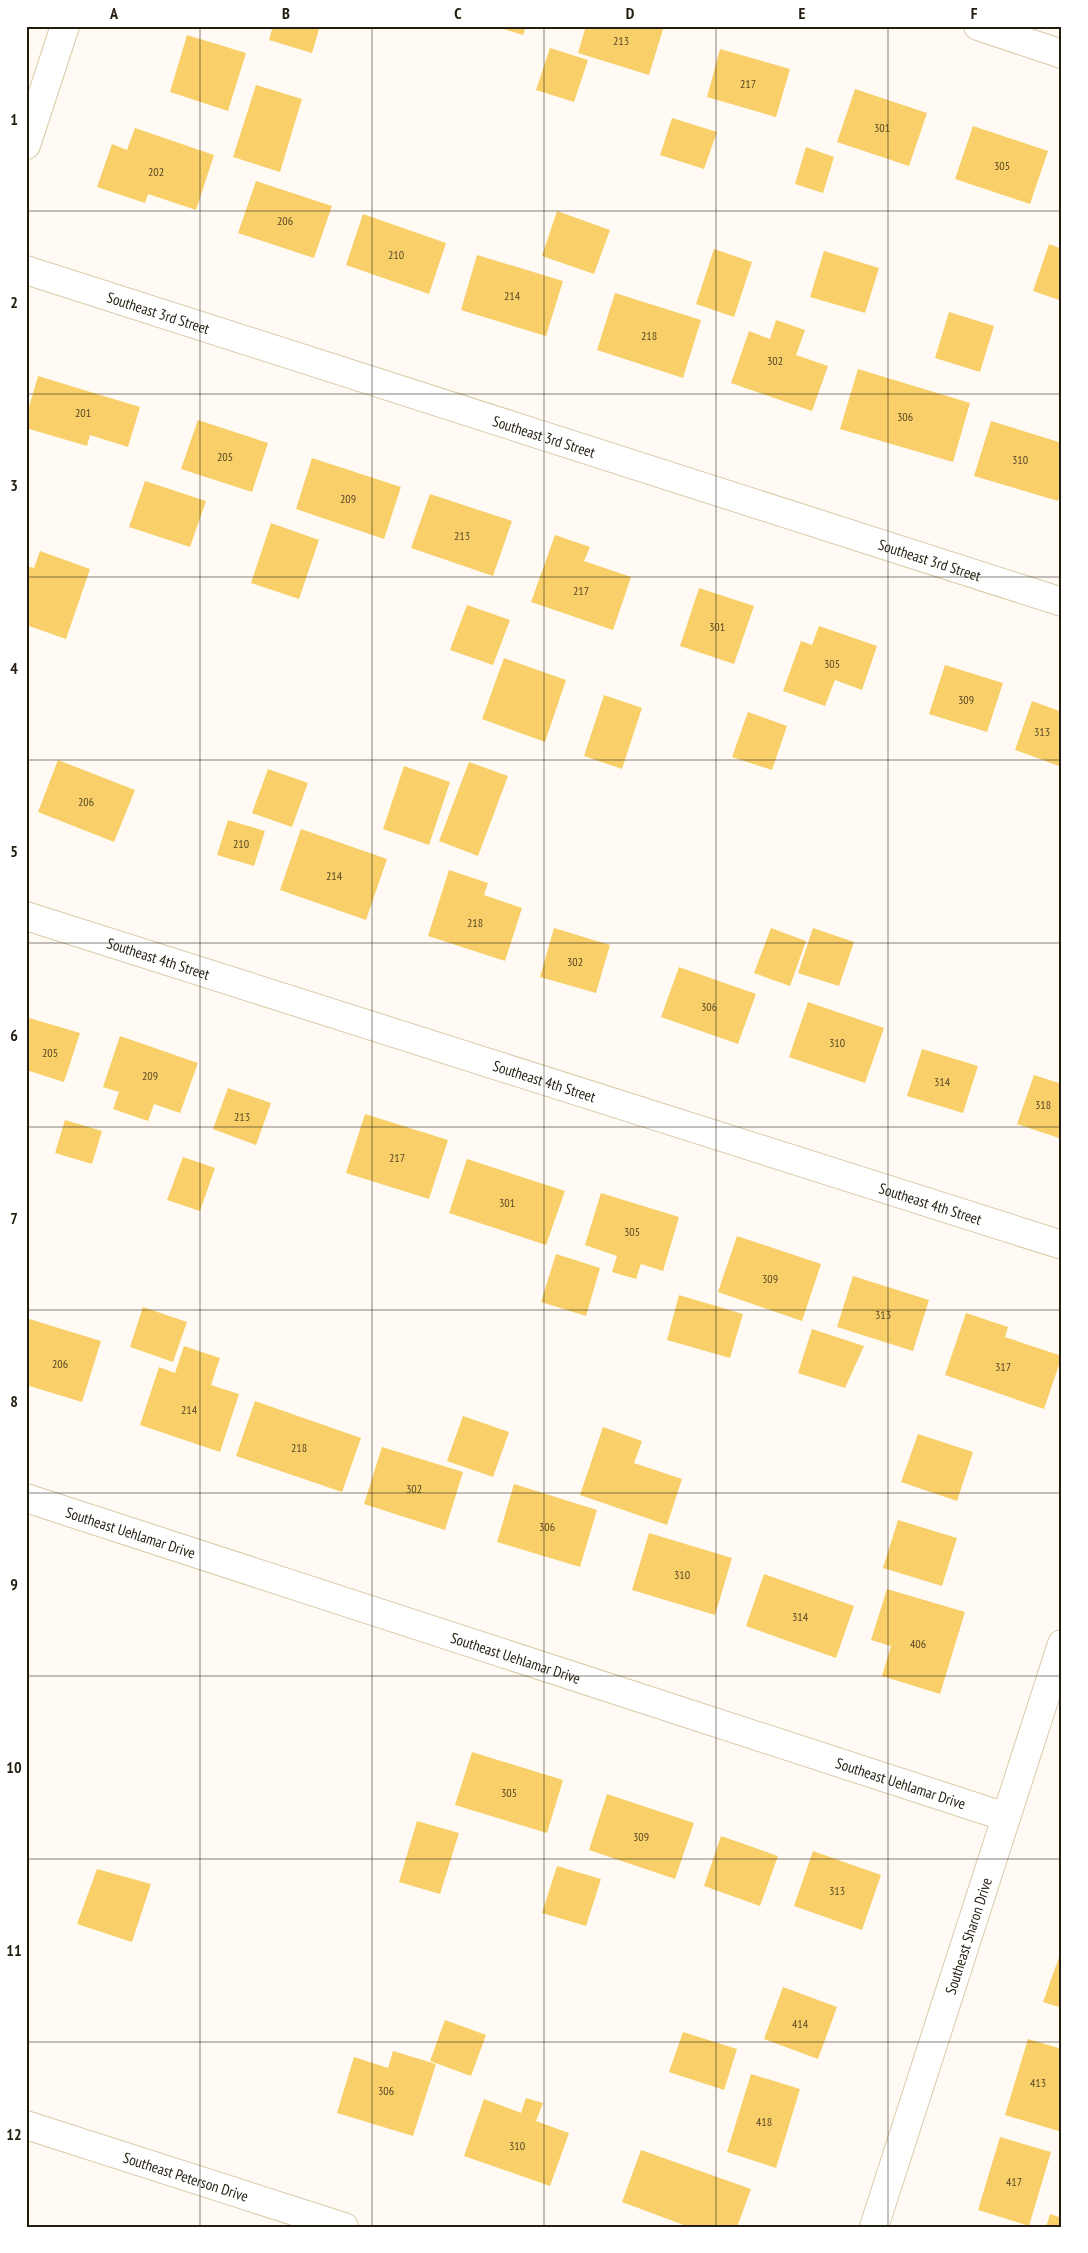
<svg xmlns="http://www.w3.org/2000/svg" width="1088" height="2253" font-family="'PT Sans Narrow',sans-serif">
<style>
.building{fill:#f9cf6a}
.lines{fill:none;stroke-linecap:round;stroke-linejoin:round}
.minor-casing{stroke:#dacba8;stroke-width:30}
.minor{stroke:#fff;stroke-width:28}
.grid{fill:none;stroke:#221d0f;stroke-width:1;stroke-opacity:0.55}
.labels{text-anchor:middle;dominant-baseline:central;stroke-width:4;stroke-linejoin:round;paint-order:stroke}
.number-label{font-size:12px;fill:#584a26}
.street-label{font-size:15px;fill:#221d0f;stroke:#fff}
.neatline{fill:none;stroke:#221d0f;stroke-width:2}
.grid-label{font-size:16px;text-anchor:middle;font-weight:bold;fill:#221d0f}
</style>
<rect width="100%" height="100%" fill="#fffbf4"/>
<path class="building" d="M273,26H320L312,53L269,40Z
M494,26H526L523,35Z
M586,26H664L649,75L578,53Z
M187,35L246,53L228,111L170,92Z
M550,48L588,60L574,102L536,90Z
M720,49L790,69L776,117L707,97Z
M256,85L302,99L280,172L233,157Z
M855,89L927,113L909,166L837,142Z
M672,118L717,132L704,169L660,155Z
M973,126L1048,151L1030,204L955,179Z
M135,128L214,155L196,210L148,194L145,203L97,187L112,144L127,150Z
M806,147L834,157L823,193L795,184Z
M256,181L332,206L314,258L238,233Z
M557,211L610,230L594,274L542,256Z
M363,214L446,243L429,294L346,265Z
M1049,244L1062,249V301L1033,291Z
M714,249L752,262L734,317L696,304Z
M824,251L879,268L865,313L810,297Z
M477,255L563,281L546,336L461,310Z
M615,293L701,320L683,378L597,350Z
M949,312L994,326L980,372L935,358Z
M776,320L805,330L796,355L828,366L812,411L731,383L749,331L770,339Z
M858,369L970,403L953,462L840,429Z
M38,376L140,407L128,447L90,435L87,446L26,428V417Z
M198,420L268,443L252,492L181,469Z
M991,421L1062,443V488L1058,501L974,476Z
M312,458L401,487L384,539L296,509Z
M145,481L206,501L190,547L129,527Z
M430,494L512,521L493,576L411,548Z
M271,523L319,540L299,599L251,583Z
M555,535L590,547L584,561L631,577L613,630L531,602Z
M40,551L90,569L66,639L26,625V566L34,568Z
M699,588L754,606L734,664L680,646Z
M467,605L510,620L493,665L450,650Z
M819,626L877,646L862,690L835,680L825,706L783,691L801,641L812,645Z
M504,658L566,680L545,742L482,719Z
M945,665L1003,683L987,732L929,714Z
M604,695L642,708L622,769L584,756Z
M1032,701L1062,712V767L1015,750Z
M748,712L787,726L772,770L732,757Z
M58,760L135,790L114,842L38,812Z
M469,762L508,776L478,856L439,841Z
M404,766L450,782L429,845L383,829Z
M268,769L308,783L292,827L252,813Z
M228,820L265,831L254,866L217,855Z
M301,829L387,859L366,920L280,890Z
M449,870L488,883L484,895L522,908L505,961L428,936Z
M554,928L610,945L596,993L540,977Z
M771,928L806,941L790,986L754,973Z
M813,928L854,942L839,986L798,973Z
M679,967L756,994L738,1044L661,1017Z
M808,1002L884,1028L865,1083L789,1057Z
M26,1017L80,1033L64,1082L26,1070Z
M120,1036L198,1063L180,1113L154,1104L148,1121L113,1109L119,1092L103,1087Z
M922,1049L978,1066L963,1113L907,1096Z
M1034,1075L1062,1084V1139L1017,1124Z
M228,1088L271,1103L256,1145L213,1129Z
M365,1114L448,1140L429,1199L346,1173Z
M65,1120L102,1131L92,1164L55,1153Z
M183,1157L215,1168L200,1211L167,1200Z
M467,1159L565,1191L546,1245L449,1213Z
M601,1193L679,1217L663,1271L641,1264L636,1279L612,1272L617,1256L585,1245Z
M737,1236L821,1264L802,1321L718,1292Z
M556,1254L600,1268L586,1316L541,1302Z
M853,1276L929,1300L913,1351L837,1327Z
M679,1295L743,1314L730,1358L667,1340Z
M143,1307L187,1322L173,1362L130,1347Z
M966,1313L1008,1327L1005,1337L1062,1356L1044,1409L945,1375Z
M26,1318L101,1341L82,1402L26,1385Z
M812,1329L864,1346L845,1388L798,1373Z
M184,1346L220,1358L211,1385L239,1394L220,1452L140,1425L159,1367L175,1373Z
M255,1401L361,1438L342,1492L236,1456Z
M463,1416L509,1432L493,1477L447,1461Z
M603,1427L642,1441L634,1463L682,1479L667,1525L580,1495Z
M918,1434L973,1452L957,1501L901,1482Z
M382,1447L463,1472L445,1530L364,1504Z
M514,1484L597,1510L580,1567L497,1542Z
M898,1520L957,1538L942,1586L883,1568Z
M649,1533L732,1558L715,1615L632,1590Z
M764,1574L854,1606L836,1658L746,1626Z
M887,1589L965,1612L940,1694L882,1676L891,1646L871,1640Z
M472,1752L563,1780L547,1833L455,1805Z
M607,1794L694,1823L675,1879L589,1850Z
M417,1821L459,1833L440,1894L399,1882Z
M721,1836L778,1856L760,1906L704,1886Z
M813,1851L881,1875L862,1930L794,1906Z
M557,1866L601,1879L586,1926L542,1913Z
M97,1869L151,1884L132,1942L77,1924Z
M1062,1949V2008L1043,2002Z
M783,1987L837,2007L818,2059L764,2039Z
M445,2020L486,2035L471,2076L430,2061Z
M683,2032L737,2049L724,2090L669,2072Z
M1028,2039L1062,2049V2132L1005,2115Z
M393,2051L436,2064L413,2136L337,2113L354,2057L388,2068Z
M751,2074L800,2089L776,2168L727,2152Z
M526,2098L543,2103L536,2121L569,2133L550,2186L464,2156L484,2099L521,2113Z
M1000,2137L1051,2152L1029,2226L978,2210Z
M641,2150L751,2189L737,2227H689L622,2202Z
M1050,2214L1062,2218V2227H1046Z"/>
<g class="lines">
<g class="minor-casing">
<g id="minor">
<path d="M978,26L1062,54"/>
<path d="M26,145L65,26"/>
<path id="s1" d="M26,270L1062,602"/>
<path id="s2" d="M26,916L1062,1245"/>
<path id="s3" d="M26,1498L1006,1817"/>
<path id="s4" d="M26,2125L344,2227"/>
<path id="s5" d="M874,2227L1062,1644"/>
</g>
</g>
<use href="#minor" class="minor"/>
</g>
<path class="grid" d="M200,26V2227M372,26V2227M544,26V2227M716,26V2227M888,26V2227M26,211H1062M26,394H1062M26,577H1062M26,760H1062M26,943H1062M26,1127H1062M26,1310H1062M26,1493H1062M26,1676H1062M26,1859H1062M26,2042H1062"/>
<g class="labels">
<g class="number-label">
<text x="621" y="40">213</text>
<text x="748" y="83">217</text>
<text x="882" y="127">301</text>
<text x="1002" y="165">305</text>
<text x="156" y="171">202</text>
<text x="285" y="220">206</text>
<text x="396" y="254">210</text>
<text x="512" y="295">214</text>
<text x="649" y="335">218</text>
<text x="775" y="360">302</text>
<text x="83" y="412">201</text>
<text x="905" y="416">306</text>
<text x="225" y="456">205</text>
<text x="1020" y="459">310</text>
<text x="348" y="498">209</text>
<text x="462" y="535">213</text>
<text x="581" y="590">217</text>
<text x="717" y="626">301</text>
<text x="832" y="663">305</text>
<text x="966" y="699">309</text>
<text x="1042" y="731">313</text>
<text x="86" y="801">206</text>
<text x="241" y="843">210</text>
<text x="334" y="875">214</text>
<text x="475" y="922">218</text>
<text x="575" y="961">302</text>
<text x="709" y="1006">306</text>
<text x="837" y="1042">310</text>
<text x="50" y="1052">205</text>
<text x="150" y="1075">209</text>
<text x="942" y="1081">314</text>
<text x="1043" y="1104">318</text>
<text x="242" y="1116">213</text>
<text x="397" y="1157">217</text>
<text x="507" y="1202">301</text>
<text x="632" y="1231">305</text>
<text x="770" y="1278">309</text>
<text x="883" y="1314">313</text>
<text x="60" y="1363">206</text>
<text x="1003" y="1366">317</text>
<text x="189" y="1409">214</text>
<text x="299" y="1447">218</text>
<text x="414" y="1488">302</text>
<text x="547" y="1526">306</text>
<text x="682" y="1574">310</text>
<text x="800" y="1616">314</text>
<text x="918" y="1643">406</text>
<text x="509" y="1792">305</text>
<text x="641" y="1836">309</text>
<text x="837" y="1890">313</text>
<text x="800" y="2023">414</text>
<text x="1038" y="2082">413</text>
<text x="386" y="2090">306</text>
<text x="764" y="2121">418</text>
<text x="517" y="2145">310</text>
<text x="1014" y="2181">417</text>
</g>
<g class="street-label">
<text stroke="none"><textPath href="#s1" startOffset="139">Southeast 3rd Street</textPath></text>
<text stroke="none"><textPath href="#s1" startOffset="544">Southeast 3rd Street</textPath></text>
<text stroke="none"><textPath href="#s1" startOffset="949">Southeast 3rd Street</textPath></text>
<text stroke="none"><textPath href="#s2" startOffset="139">Southeast 4th Street</textPath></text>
<text stroke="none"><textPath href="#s2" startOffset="544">Southeast 4th Street</textPath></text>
<text stroke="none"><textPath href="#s2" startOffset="949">Southeast 4th Street</textPath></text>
<text stroke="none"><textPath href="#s3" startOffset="110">Southeast Uehlamar Drive</textPath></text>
<text stroke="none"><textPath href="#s3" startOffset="515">Southeast Uehlamar Drive</textPath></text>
<text stroke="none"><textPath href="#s3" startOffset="920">Southeast Uehlamar Drive</textPath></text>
<text stroke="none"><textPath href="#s5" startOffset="306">Southeast Sharon Drive</textPath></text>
<text stroke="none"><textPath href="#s4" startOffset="168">Southeast Peterson Drive</textPath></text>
</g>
</g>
<rect width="1088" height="2253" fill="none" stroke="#ffffff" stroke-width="55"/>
<rect x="28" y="28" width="1032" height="2198" class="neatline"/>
<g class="grid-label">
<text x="114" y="19">A</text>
<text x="286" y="19">B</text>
<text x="458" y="19">C</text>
<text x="630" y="19">D</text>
<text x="802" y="19">E</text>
<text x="974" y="19">F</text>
<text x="14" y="125">1</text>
<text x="14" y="308">2</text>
<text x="14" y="491">3</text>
<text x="14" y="674">4</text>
<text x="14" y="857">5</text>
<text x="14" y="1041">6</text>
<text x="14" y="1224">7</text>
<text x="14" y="1407">8</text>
<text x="14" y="1590">9</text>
<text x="14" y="1773">10</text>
<text x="14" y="1956">11</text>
<text x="14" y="2140">12</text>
</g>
</svg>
